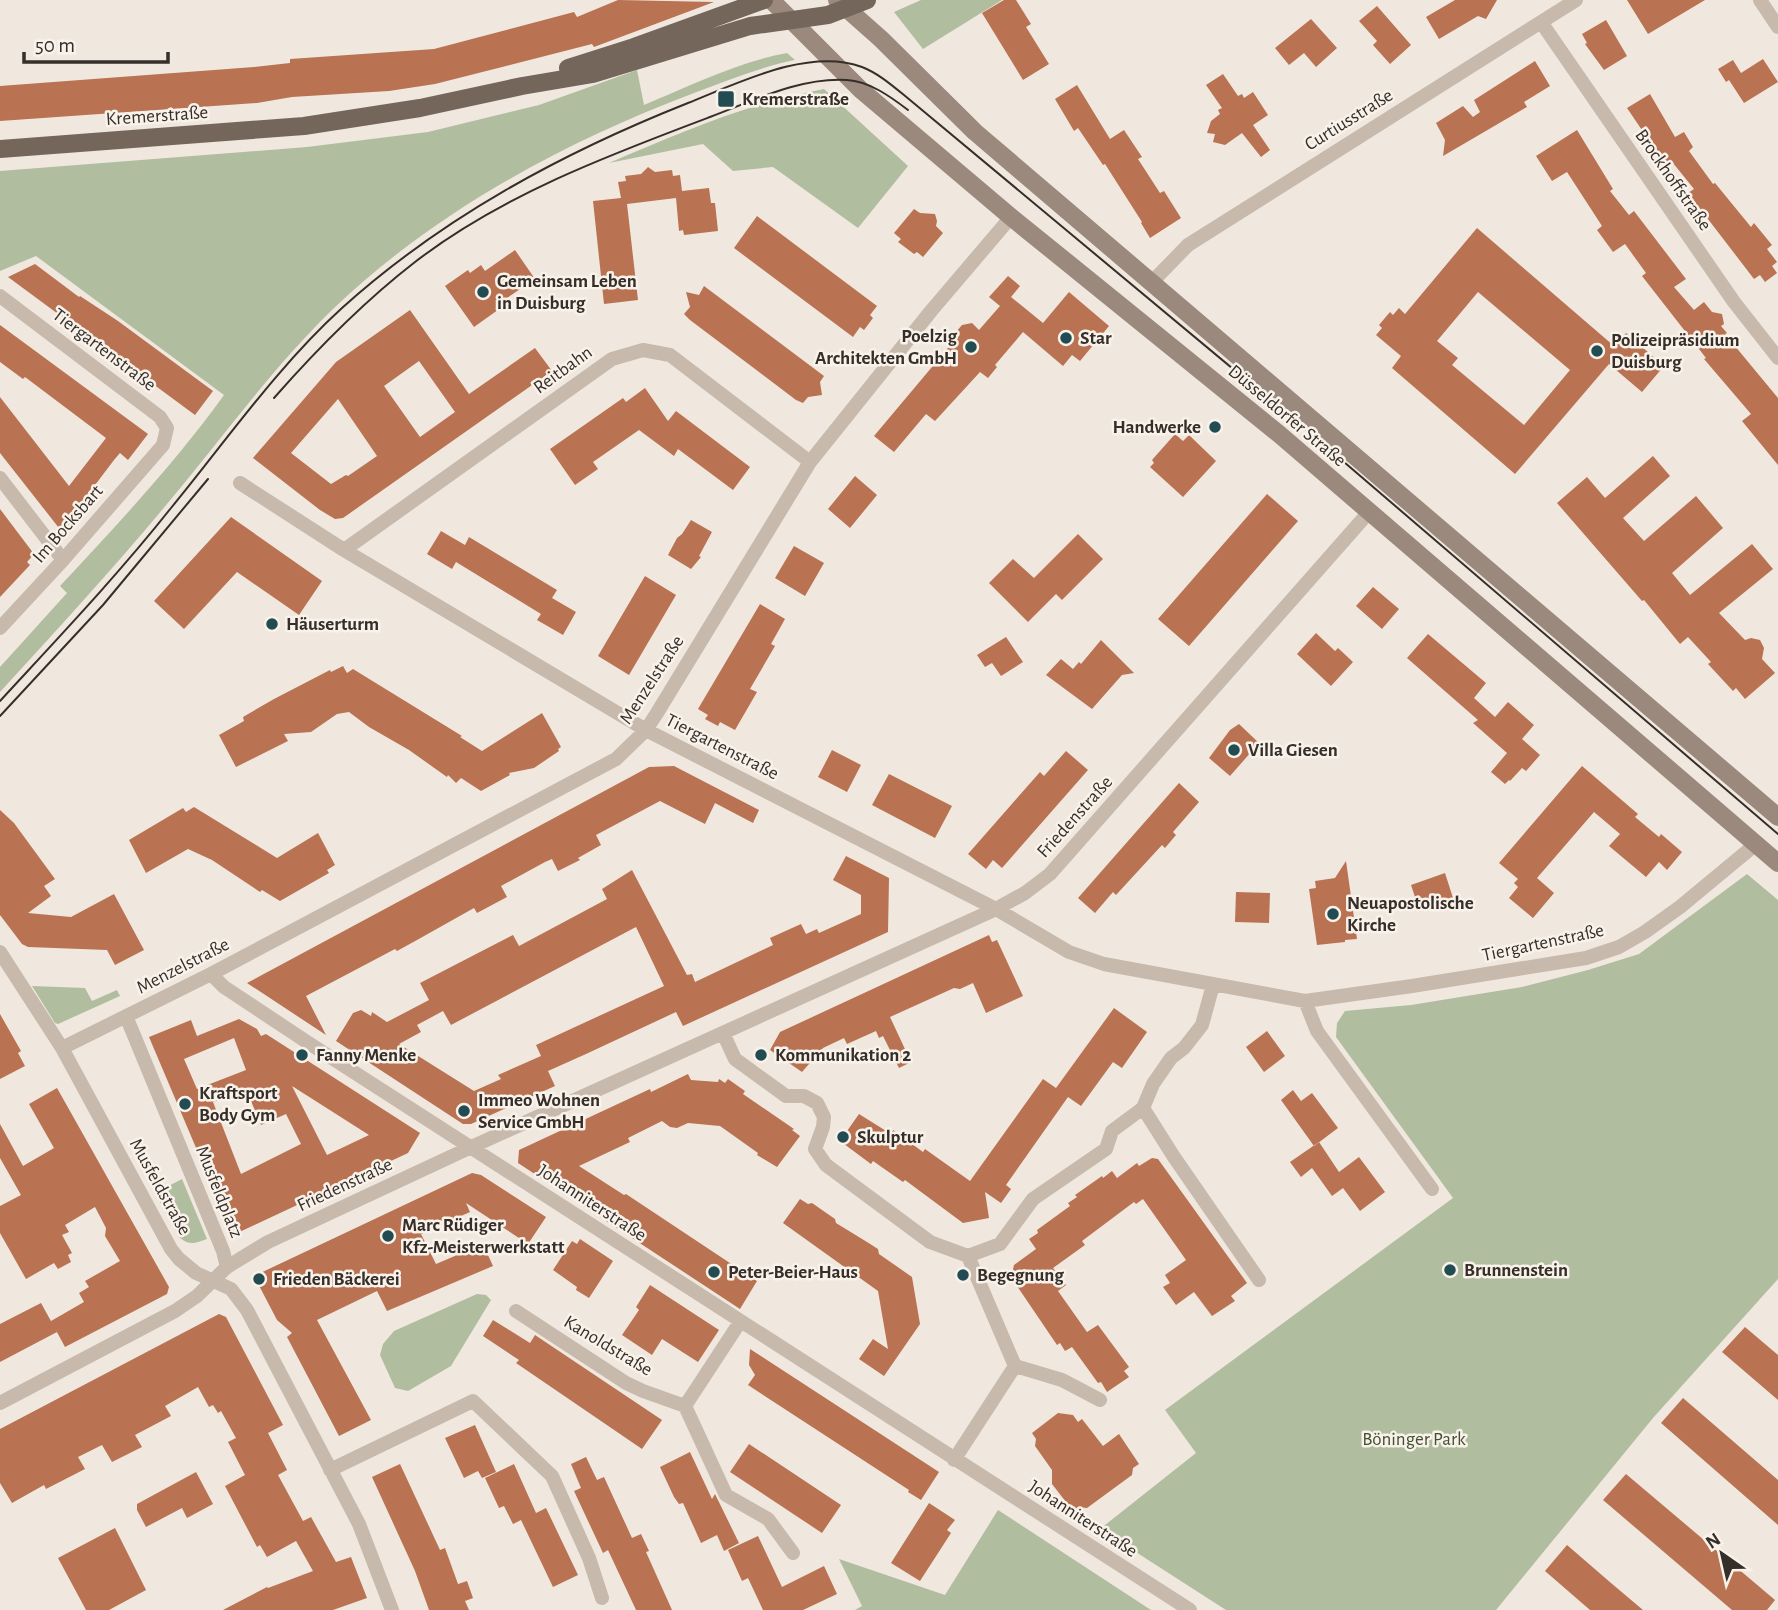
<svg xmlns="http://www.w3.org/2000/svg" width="1778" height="1610" font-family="'Alegreya Sans',sans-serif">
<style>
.green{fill:#b1bd9f}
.building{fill:#b97252;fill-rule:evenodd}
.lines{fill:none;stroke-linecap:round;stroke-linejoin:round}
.minor{stroke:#c7b9ab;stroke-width:14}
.secondary{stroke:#9a897c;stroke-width:18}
.primary{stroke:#75665c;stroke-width:18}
.tram{stroke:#352e29;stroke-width:2}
.poi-dot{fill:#234c52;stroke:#f8f2ea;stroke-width:2.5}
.labels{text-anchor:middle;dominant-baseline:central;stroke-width:5;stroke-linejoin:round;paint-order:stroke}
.poi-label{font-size:19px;font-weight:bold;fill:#352e29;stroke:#f8f2ea;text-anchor:start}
.street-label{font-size:19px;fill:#352e29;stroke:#f8f2ea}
.park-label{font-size:19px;fill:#435130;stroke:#f8f2ea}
</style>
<rect width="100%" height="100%" fill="#f0e8de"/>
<path class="green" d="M921,0H1002L923,49L894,12Z
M787,53L795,60C760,67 727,81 694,93C564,142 434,212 333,309C270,370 219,443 162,510C110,572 55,632 0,692V667L67,593L60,586C117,525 175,463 224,395L36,256L0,271V171L307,147L428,132L539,105L637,70L644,105C690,86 738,62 787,53Z
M824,89L908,166L858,228L773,167L733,171L703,144L609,163C679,133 748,103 824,89Z
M1747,874L1778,900V1279L1653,1418L1496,1610H1226L1100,1529L1196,1453L1165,1410L1453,1198L1336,1037L1337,1023L1345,1011L1411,1005L1522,987L1588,970L1639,954Z
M32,986L85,988L92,1001L117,990L120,996L58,1024L55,1023Z
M182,1179L207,1239C196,1243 190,1246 180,1238L155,1193Z
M477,1294L486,1295L491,1300L451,1366L408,1391L395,1388L380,1355L383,1344L394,1331Z
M998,1510L1151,1610H855L862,1606L839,1559L945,1595Z"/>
<path class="building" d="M618,0L714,2L594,47L592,44L435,84L389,91L292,97L257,103L0,121V86L254,67L290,63V59L434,49L574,12L577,17Z
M1004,0H1016L1031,24L1026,27L1049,64L1023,80L982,13Z
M1455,0H1497L1486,19L1478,16L1439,39L1426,17Z
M1627,0H1705L1648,34Z
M1377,6L1411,45L1390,64L1373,45L1377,41L1359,21Z
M1311,19L1337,48L1316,67L1304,53L1289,65L1275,48Z
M1606,20L1627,56L1604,70L1585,44L1587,43L1582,34Z
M1763,59L1778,82L1744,103L1729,80L1726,82L1718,69L1733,60L1741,73Z
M1535,61L1550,86L1524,102L1527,107L1443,156L1445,140L1436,123L1463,106L1473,117L1480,112L1474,100Z
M1223,74L1238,96L1242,94L1244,98L1253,92L1268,115L1253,125L1270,150L1261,157L1242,133L1225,145L1213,142L1215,134L1207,133L1211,121L1220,114L1218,110L1222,108L1206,85Z
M1077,85L1110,139L1124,130L1142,157L1138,159L1160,193L1164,191L1181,218L1150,238L1141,223L1142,222L1105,164L1103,165L1078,128L1074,131L1055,99Z
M1650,94L1675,137L1684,132L1693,147L1689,151L1713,184L1715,183L1751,227L1754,223L1772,245L1767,249L1777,262L1772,266L1777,273L1765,282L1760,275L1754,279L1688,193L1694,189L1673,163L1667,167L1627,108Z
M1577,130L1613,189L1610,191L1629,215L1634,211L1686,279L1674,287L1694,310L1704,302L1712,312L1722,314L1724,324L1721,326L1727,333L1725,334L1778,398V465L1742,421L1751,414L1704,359L1706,358L1642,276L1646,273L1625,244L1613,252L1597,230L1602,226L1567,172L1552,181L1536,156Z
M648,167L655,172L672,170L673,176L680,175L682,191L709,188L711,203H715L718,231L684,235L683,230L679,231L676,198L627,204L638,300L604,304L593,201L621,198L618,182L626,181L625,176L641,174Z
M914,209L920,213L935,214L937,221L936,226L943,233L923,257L917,252L914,254L898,242L901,239L894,233Z
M757,216L877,306L870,315L873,318L864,330L860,327L853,337L734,248Z
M1477,228L1614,346L1626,333L1664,366L1642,392L1609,364L1515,474L1392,368L1401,356L1376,335L1382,328L1379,325L1390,312L1393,315L1399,308L1405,314ZM1478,292L1570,370L1524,425L1452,365L1458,358L1437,341Z
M515,250L535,279L507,298L509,302L474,327L445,286L468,270L470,273L481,265L485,271Z
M35,264L79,297L80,296L118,321L213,391L195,415L8,277Z
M1008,276L1020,286L1011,297L1043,323L1069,292L1109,326L1080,361L1072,355L1063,366L1023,332L995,365L997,367L988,378L980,372L935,421L926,414L894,452L874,436L958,336L955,333L962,325L972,323L979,330L1000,306L989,297Z
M704,286L824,376L820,382L822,395L808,397L803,403L796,400L690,320L684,314L690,307L686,292L699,295Z
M410,310L469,394L535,348L552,371L343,518L335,519L320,510L253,458L336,362ZM419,361L455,412L420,437L384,386ZM338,399L377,456L348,476L346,475L331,484L291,453Z
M0,325L148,434L128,460L120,453L114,460L89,493L93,499L66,528H59L0,453V397L69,486L106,438L25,377L23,379L0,362Z
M645,388L668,421L676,411L750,467L733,490L678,449L674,456L639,430L593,462L598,469L575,485L550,449L623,398L626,402Z
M1175,434L1183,441L1189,435L1216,461L1183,497L1150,467L1154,463L1152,460Z
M1653,456L1670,476L1623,518L1644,541L1696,496L1723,528L1672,573L1690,595L1752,544L1773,569L1719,613L1745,640L1751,638L1760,640L1764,648L1762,659L1775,673L1745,699L1736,688L1733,691L1708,664L1711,662L1688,637L1680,644L1644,600L1642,601L1557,503L1587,477L1605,498Z
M855,476L877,495L850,528L828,509Z
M1267,494L1298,521L1189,646L1158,619Z
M0,509L34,554L27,562L30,565L0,597Z
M231,517L322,581L299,615L237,572L184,629L154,601Z
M691,520L712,532L699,556L701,557L691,569L668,555L677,538L682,534Z
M441,531L465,545L469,537L557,590L552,598L576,612L563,635L537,620L541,614L456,562L452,569L427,554Z
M1078,534L1103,559L1062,600L1056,594L1028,622L989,583L1013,559L1034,578Z
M794,546L824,563L805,596L775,578Z
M645,576L676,595L629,675L598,656Z
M1373,587L1399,609L1382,629L1356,606Z
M760,604L785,619L771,644L775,646L750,689L757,692L735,730L720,722L718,726L705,719L708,715L698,709Z
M1316,633L1335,651L1338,648L1353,662L1331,686L1297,654Z
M1428,634L1486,683L1474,698L1495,717L1508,702L1534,725L1522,739L1540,755L1526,771L1522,768L1510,781L1509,780L1505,784L1491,772L1507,753L1473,723L1478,720L1407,658Z
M1006,637L1023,662L1001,676L992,663L985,667L977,655Z
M1101,640L1134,673L1122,675L1092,709L1046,675L1061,659L1073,669L1079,662L1081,664Z
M343,666L347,673L353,669L462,736L460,737L482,751L542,713L561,747L558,749L559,751L534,768L509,773L510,775L481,791L461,778L456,783L448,775L447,777L409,750L369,727L349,712L337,714L311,732L284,734L288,741L236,767L219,735L244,721L243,717L274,699L330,670L331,672Z
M1239,724L1259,743L1230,776L1209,758L1230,730Z
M832,750L861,765L847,792L818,777Z
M1066,751L1088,770L1002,868L993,860L986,869L968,854L1040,772L1044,776Z
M674,766L759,810L753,823L715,803L705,824L660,801L596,835L601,845L578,858L580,860L558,871L552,859L545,862L501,886L507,897L477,913L474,908L417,940L397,951L395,949L306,996L326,1035L247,983L649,767Z
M1582,766L1638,814L1635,817L1659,837L1661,834L1682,852L1667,870L1659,862L1646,877L1609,846L1620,834L1594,812L1537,878L1554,893L1533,918L1509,898L1518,887L1514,883L1518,879L1499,863Z
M889,774L952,806L935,838L872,805Z
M1179,783L1199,802L1173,832L1176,835L1165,848L1162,845L1116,895L1113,892L1095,913L1078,898Z
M194,807L277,858L318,833L335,865L327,870L329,873L280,901L262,890L260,892L212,860L188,849L146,873L129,840L183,808L186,812Z
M0,810L14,823L55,879L44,886L51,896L28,913L71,917L114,894L144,950L115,965L107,950L28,947L22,944L0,915Z
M846,856L889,878L888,932L683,1026L676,1012L586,1054L548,1071L555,1086L471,1124H463L336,1041L353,1013L361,1010L371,1016L372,1012L387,1022L429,1000L420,983L513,935L519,946L607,899L602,889L632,870L687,975L692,974L695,982L773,945L770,938L801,924L806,934L817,929L819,933L861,914V895L833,880ZM636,927L664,986L536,1045L541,1056L498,1075L501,1079L474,1091L399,1044L421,1032L417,1025L443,1011L451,1025Z
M1346,861L1357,939L1345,940V942L1317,945L1309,889L1316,888L1315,881L1335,878Z
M1445,873L1453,898L1419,909L1411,885Z
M1236,892L1270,893L1269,923L1235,922Z
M989,935L992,942L997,940L1023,996L986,1013L973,983L960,989L954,988L890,1017L911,1062L899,1068L883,1036L879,1038L876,1031L847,1044L844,1038L823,1048L802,1072L770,1050L780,1032Z
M1114,1008L1147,1032L1122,1068L1113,1062L1081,1106L1068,1097L1006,1185L1011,1189L1001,1203L985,1192L989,1218L963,1223L905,1180L903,1182L873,1161L871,1164L840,1141L859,1114L891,1134L893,1130L923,1152L925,1149L970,1181L1043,1079L1056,1088Z
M0,1014L21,1051L18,1053L25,1066L0,1079Z
M239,1019L257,1029L261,1036L266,1034L420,1133L408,1153L233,1235L149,1037L191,1020L197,1036ZM234,1038L246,1070L197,1089L184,1059ZM292,1086L369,1135L327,1155ZM246,1089L261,1125L286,1114L301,1144L241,1174L213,1102Z
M1267,1031L1285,1056L1264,1072L1246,1047Z
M688,1074L691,1080L718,1082L719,1079L725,1083L728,1079L745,1091L743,1094L794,1129L792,1130L800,1136L777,1167L757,1155L758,1153L720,1126L688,1123L677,1128L670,1127L662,1121L628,1138L630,1142L579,1166L624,1195L626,1194L757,1281L740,1309L518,1163L519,1150L650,1089L651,1092Z
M57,1088L169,1287L167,1294L65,1347L51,1321L84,1302L79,1293L89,1287L85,1281L120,1261L105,1236L106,1228L95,1207L65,1225L69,1232L62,1235L72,1253L68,1255L71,1262L58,1269L54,1263L26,1279L0,1233V1206L21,1195L0,1158V1124L23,1166L54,1148L29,1104Z
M1293,1090L1301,1101L1312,1093L1338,1128L1314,1146L1281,1100Z
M1319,1142L1339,1172L1359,1157L1385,1192L1360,1211L1343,1188L1332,1196L1312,1168L1301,1177L1290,1162Z
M1152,1158L1158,1159L1247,1283L1231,1296L1235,1301L1212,1316L1194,1292L1176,1305L1163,1287L1170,1283L1165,1275L1186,1260L1143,1199L1136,1204L1134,1202L1082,1241L1085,1245L1053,1268L1066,1285L1058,1291L1087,1332L1098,1325L1129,1367L1124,1371L1129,1377L1107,1392L1101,1382L1098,1383L1072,1347L1065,1351L1060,1343L1057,1345L1017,1286L1020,1284L1012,1274L1014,1265L1036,1249L1029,1239L1038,1233L1037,1230L1070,1206L1068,1203L1077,1197L1075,1195L1102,1176L1103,1178L1112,1171L1117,1178L1137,1163L1139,1166Z
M472,1173L481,1175L546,1217L528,1244L466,1203L470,1212L421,1234L436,1264L483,1244L493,1266L387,1311L377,1291L317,1320L371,1420L339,1436L287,1337L292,1333L277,1320L254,1276Z
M800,1199L808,1204L812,1203L835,1219L836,1223L867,1242L878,1249L879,1254L912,1277L920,1324L884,1376L859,1359L873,1339L888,1349L878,1291L783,1223Z
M580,1239L613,1261L589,1298L576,1290L577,1287L553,1270L572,1241L577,1244Z
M650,1285L719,1330L698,1362L662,1339L652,1355L622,1335L639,1310L636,1307Z
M41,1303L57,1332L0,1362V1324Z
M219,1314L226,1317L283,1425L268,1433L287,1470L278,1475L303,1521L311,1517L336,1562L351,1557L367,1598L333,1610H223L267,1587L268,1588L313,1571L296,1541L267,1557L260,1545L257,1547L225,1486L245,1475L228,1442L236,1438L221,1411L218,1413L213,1405L209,1407L198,1387L165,1406L171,1416L135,1435L142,1447L112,1462L102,1445L78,1457L85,1469L46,1489L44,1485L12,1503L0,1483V1429Z
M493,1320L530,1343L535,1335L662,1420L642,1449L516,1363L519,1360L483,1336Z
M1745,1327L1778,1355V1400L1722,1352Z
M750,1349L939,1472L921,1500L908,1492L909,1490L748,1385L755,1375L749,1365Z
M1683,1398L1778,1480V1525L1661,1423Z
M1058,1413L1073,1415L1078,1422L1082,1419L1103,1446L1119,1434L1139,1464L1133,1468L1132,1475L1087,1508L1078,1507L1073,1511L1052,1484V1470L1035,1446L1036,1439L1032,1433Z
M475,1425L496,1472L482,1478L478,1471L464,1478L445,1438Z
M749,1444L841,1505L822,1533L730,1472Z
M690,1452L712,1499L715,1494L739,1543L724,1551L717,1535L701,1543L683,1503L679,1504L674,1497L660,1467Z
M586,1457L597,1480L604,1477L632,1538L641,1534L649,1551L646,1552L672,1610H636L608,1550L603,1553L574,1491L581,1488L571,1464Z
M400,1464L440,1550L445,1548L458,1584L467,1581L473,1598L465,1601L469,1610H429L415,1571L372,1477Z
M514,1464L536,1513L546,1508L578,1575L553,1587L521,1520L513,1524L504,1506L499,1508L485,1478Z
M196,1472L213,1504L187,1518L182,1508L146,1527L137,1510V1504Z
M1626,1474L1775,1600L1767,1610H1732L1603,1500Z
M929,1503L955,1520L947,1530L951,1533L920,1581L891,1563Z
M115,1528L146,1590L109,1610H86L58,1558Z
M758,1536L782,1587L824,1566L837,1594L803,1610H763L748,1578L742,1581L728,1550Z
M1567,1545L1611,1583L1643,1610H1590L1545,1571Z"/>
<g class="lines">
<path class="minor" d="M1760,0L1778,27
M1541,22L1734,302L1778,358
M1151,283L1188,245L1576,0
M0,296L160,417L167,428L163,445L63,560L0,628
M0,478L63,560
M240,483L344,550L646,730L996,909L1069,952L1104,964L1305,1001L1412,986L1586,958L1619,947L1645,932L1680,907L1756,844
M344,550L612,359L643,350L670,355L810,462
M0,952L62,1048L171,1249L179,1259L196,1273L231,1289L247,1310L359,1524L392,1610
M211,974L224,987L307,1042L1190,1610
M1305,1001L1317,1031L1432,1189
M126,1016L223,1251L227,1267
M723,1033L735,1059L786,1096H804L817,1103L824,1117L823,1127L815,1149L826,1165L930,1242L968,1256
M62,1048L211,974L616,759L646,730L657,713L810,462L931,311L1011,217
M1143,1108L1174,1157L1259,1280
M968,1256L1000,1244L1033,1199L1106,1149L1112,1131L1143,1108L1153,1084L1171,1058L1184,1048L1202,1025L1213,985
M968,1256L1015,1366
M516,1311L626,1383L643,1391L685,1406
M740,1322L685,1406L726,1495L768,1519L793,1553
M1015,1366L1062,1380L1100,1400
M0,1403L175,1311L197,1296L227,1267L268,1242L480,1143L996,909L1025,893L1050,874L1369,512
M954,1460L1015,1366
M330,1470L473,1401L552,1476L589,1558L602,1598"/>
<path class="secondary" d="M771,0L861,90L1011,217L1279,434L1778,863
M837,0L881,39L975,132L1778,817"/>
<path class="primary" d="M568,68L634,47L764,0
M0,149L304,126L420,108L522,86L593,74L750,26L828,15L867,0"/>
<path class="tram" d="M274,398C318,348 362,303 415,262C502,195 609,155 710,117C753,101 800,77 847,80C869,81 891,97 908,110
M0,701C58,638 118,575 171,508C226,441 278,366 342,308C443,217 562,153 688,103C738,83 809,47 862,67C880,74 895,88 910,100L1316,438L1778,834
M0,716L103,605L208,479"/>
</g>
<g class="poi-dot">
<rect x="717" y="90" width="18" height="18" rx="3.5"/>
<circle cx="483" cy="292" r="7"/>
<circle cx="1066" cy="338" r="7"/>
<circle cx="971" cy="347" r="7"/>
<circle cx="1597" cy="351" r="7"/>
<circle cx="1215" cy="427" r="7"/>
<circle cx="272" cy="624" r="7"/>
<circle cx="1234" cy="750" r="7"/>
<circle cx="1333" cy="914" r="7"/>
<circle cx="302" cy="1055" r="7"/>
<circle cx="761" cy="1055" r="7"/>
<circle cx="185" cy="1104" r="7"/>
<circle cx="464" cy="1111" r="7"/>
<circle cx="843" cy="1137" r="7"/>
<circle cx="388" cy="1236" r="7"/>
<circle cx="1450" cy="1270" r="7"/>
<circle cx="714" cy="1272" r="7"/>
<circle cx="963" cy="1275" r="7"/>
<circle cx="259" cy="1279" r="7"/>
</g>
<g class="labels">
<g class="poi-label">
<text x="742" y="99">Kremerstraße</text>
<text x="497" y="281">Gemeinsam Leben<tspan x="497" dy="22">in Duisburg</tspan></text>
<text x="957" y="336" text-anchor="end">Poelzig<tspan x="957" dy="22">Architekten GmbH</tspan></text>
<text x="1080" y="338">Star</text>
<text x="1611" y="340">Polizeipräsidium<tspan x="1611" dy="22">Duisburg</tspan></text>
<text x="1201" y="427" text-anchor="end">Handwerke</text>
<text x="286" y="624">Häuserturm</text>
<text x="1248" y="750">Villa Giesen</text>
<text x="1347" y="903">Neuapostolische<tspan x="1347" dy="22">Kirche</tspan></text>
<text x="316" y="1055">Fanny Menke</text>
<text x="775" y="1055">Kommunikation 2</text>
<text x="199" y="1093">Kraftsport<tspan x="199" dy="22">Body Gym</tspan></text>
<text x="478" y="1100">Immeo Wohnen<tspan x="478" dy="22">Service GmbH</tspan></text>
<text x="857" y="1137">Skulptur</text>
<text x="402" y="1225">Marc Rüdiger<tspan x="402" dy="22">Kfz-Meisterwerkstatt</tspan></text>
<text x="1464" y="1270">Brunnenstein</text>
<text x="728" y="1272">Peter-Beier-Haus</text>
<text x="977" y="1275">Begegnung</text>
<text x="273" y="1279">Frieden Bäckerei</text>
</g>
<g class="street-label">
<text transform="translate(157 116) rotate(-4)">Kremerstraße</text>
<text transform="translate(1349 120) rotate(-32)">Curtiusstraße</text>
<text transform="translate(1673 180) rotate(55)">Brockhoffstraße</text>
<text transform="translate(104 350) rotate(37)">Tiergartenstraße</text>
<text transform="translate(563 370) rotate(-36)">Reitbahn</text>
<text transform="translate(1287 416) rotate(40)">Düsseldorfer Straße</text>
<text transform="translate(68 524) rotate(-49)">Im Bocksbart</text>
<text transform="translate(652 680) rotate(-57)">Menzelstraße</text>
<text transform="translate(722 747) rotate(27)">Tiergartenstraße</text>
<text transform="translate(1075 817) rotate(-48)">Friedenstraße</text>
<text transform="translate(1543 943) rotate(-12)">Tiergartenstraße</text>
<text transform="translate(183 966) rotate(-27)">Menzelstraße</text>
<text transform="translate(345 1185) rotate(-25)">Friedenstraße</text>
<text transform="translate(160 1187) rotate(61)">Musfeldstraße</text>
<text transform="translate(219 1192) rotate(68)">Musfeldplatz</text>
<text transform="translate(592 1203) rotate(33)">Johanniterstraße</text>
<text transform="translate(608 1346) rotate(31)">Kanoldstraße</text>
<text transform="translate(1083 1519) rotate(33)">Johanniterstraße</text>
</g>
<g class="park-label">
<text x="1414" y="1439">Böninger Park</text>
</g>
</g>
<g transform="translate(1722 1554) rotate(326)" stroke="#f8f2ea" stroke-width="5" paint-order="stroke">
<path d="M0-5L12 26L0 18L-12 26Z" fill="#352e29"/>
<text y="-10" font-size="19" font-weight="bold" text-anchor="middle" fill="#352e29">N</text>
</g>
<path d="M24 52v10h144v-10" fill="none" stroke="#352e29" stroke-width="3.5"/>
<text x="35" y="52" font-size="21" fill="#352e29" stroke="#f8f2ea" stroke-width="5" paint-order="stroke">50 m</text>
</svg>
